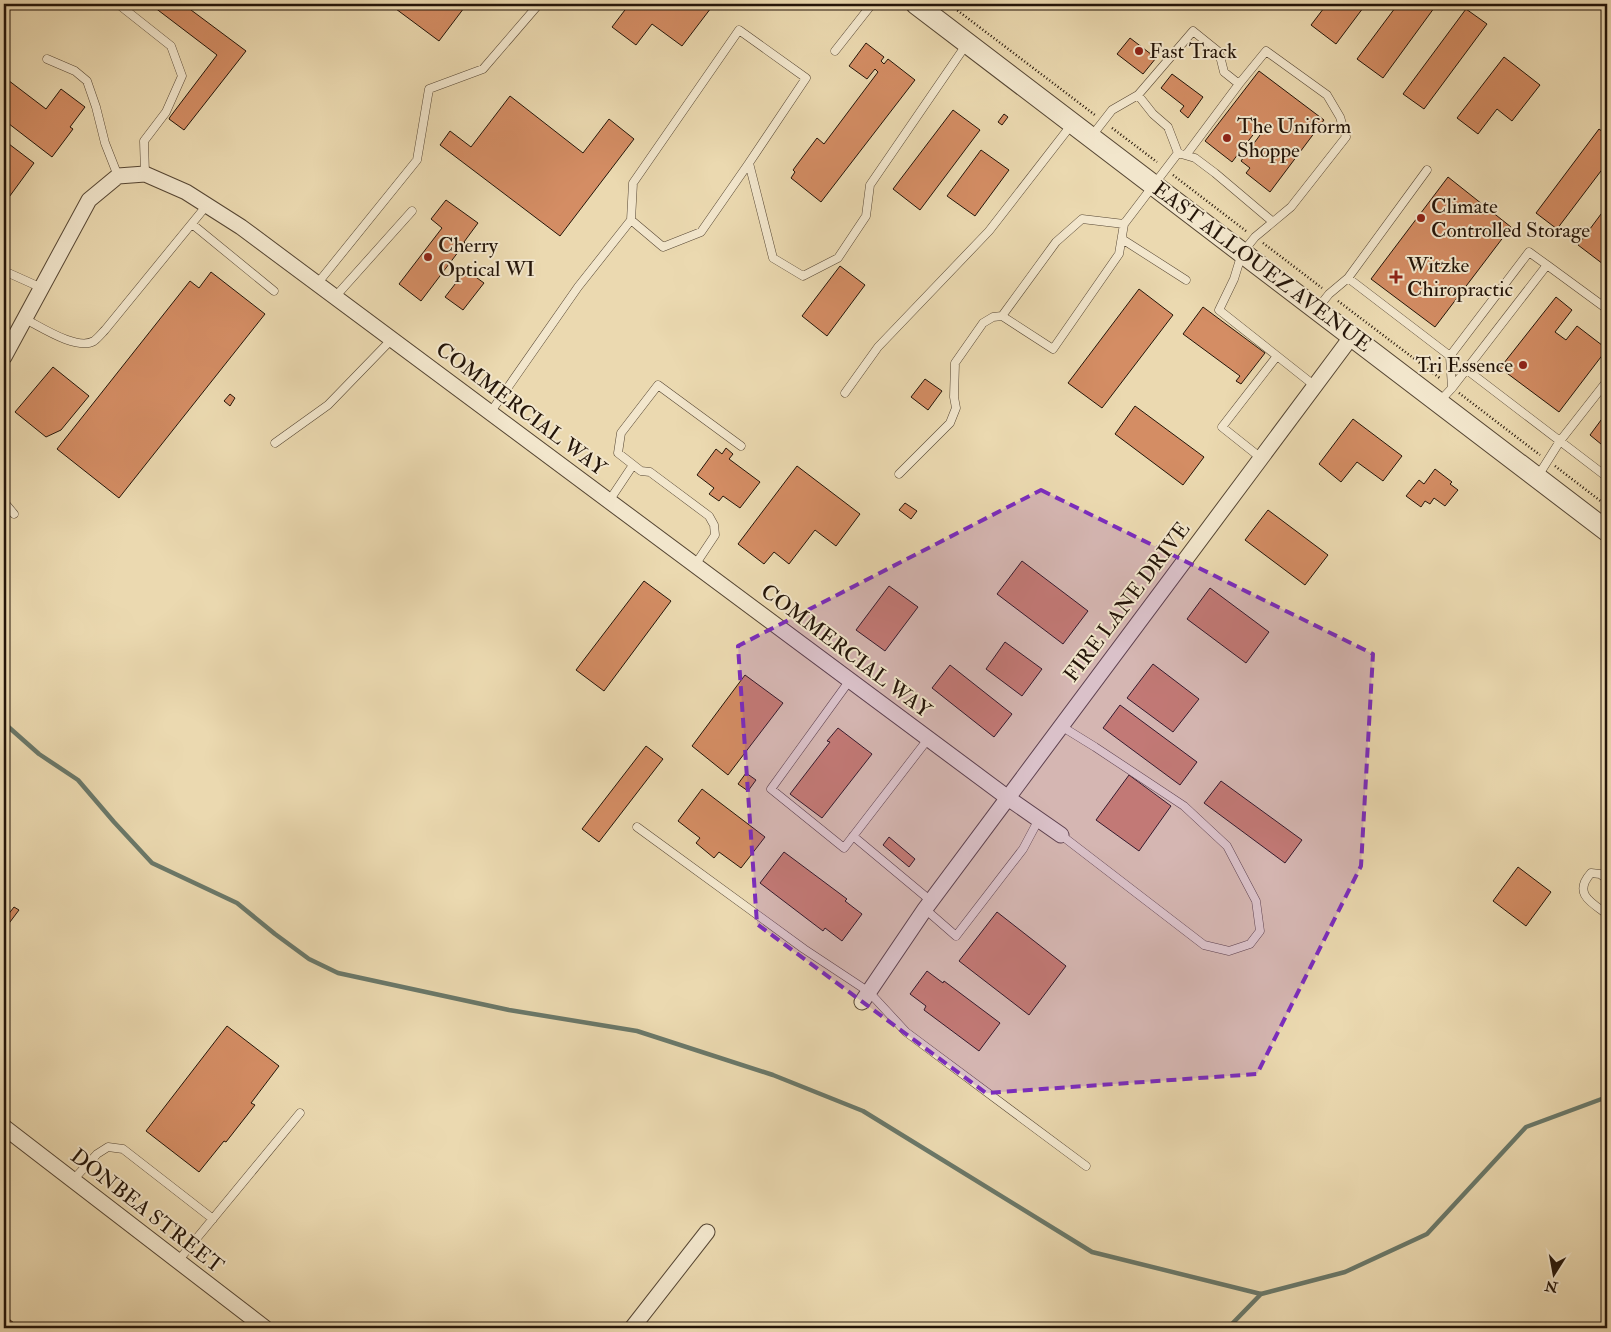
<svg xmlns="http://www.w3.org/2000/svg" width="1611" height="1332" font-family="'IM FELL Double Pica',serif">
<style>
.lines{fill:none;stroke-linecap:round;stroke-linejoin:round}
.stream{stroke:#6a7869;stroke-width:4.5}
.building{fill:#d48d64;stroke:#241509}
.service-casing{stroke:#564633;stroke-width:9}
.minor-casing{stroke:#564633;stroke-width:17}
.tertiary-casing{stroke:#564633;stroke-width:22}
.path{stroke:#241509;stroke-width:2.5;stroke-dasharray:1 2.5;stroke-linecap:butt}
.service{stroke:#f2e6cc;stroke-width:8}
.minor{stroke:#f2e6cc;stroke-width:15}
.tertiary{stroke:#f2e6cc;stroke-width:20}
.marked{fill:#7b2cbf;fill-opacity:0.2;stroke:#7b2cbf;stroke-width:4;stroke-dasharray:10 6;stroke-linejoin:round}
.poi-dot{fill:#8f2418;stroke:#f2e6cc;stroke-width:2}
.labels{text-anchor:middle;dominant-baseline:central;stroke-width:4;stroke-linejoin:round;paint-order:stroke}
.poi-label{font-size:21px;fill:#241509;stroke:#f2e6cc;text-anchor:start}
.street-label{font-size:21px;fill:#241509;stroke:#f2e6cc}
</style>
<rect width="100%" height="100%" fill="#ebd9b0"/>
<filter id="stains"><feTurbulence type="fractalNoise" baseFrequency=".004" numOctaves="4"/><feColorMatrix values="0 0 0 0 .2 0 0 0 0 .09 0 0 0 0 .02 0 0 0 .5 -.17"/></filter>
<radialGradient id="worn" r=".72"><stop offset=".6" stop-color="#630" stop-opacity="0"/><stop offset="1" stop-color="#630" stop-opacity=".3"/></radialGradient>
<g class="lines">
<path class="stream" d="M4,723L39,754L78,780L114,822L152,863L237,903L275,934L309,959L338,973L509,1010L637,1031L773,1075L863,1111L1092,1252L1261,1294L1345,1272L1427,1234L1526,1127L1607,1097
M1228,1328L1261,1294"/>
</g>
<path class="building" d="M150,4H183L246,51L184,130L169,119L170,117L217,55Z
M400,4H467L439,41L396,9Z
M625,4H714L682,46L652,24L636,45L612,27L628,6Z
M1327,4H1366L1336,44L1311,25Z
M1398,4H1437L1383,78L1357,59Z
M1466,9L1487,24L1424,109L1403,94Z
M1130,38L1156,58L1143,74L1117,54Z
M866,43L884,57L881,61L884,64L888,59L915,80L821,202L791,178L795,172L793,170L817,138L824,144L878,72L875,69L867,79L849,66Z
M1504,57L1540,85L1512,121L1497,109L1478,134L1457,118Z
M1259,71L1324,120L1270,192L1246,173L1250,168L1241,161L1260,135L1256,131L1232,162L1205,141Z
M1172,74L1203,97L1188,118L1180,111L1184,106L1161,88Z
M4,77L46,109L61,89L85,107L70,127L73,129L52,157L4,120Z
M510,96L583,153L609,119L634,139L560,236L440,145L450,131L471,147Z
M953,110L980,130L920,210L893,189Z
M1004,114L1008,117L1002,125L998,122Z
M1599,129L1607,135V163L1557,229L1536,213Z
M9,144L34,163L4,204V151Z
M981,150L1009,170L975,216L947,196Z
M1448,177L1511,227L1435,327L1371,279Z
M446,200L478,223L464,242L465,243L421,301L399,284L442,228L431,219Z
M1607,206V258L1603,264L1578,245Z
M840,266L865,285L827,336L802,316Z
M466,270L484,283L463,310L445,297Z
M211,272L265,314L119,498L57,449L190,281L199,288Z
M1139,289L1173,315L1102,408L1068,383Z
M1556,297L1572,310L1555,332L1566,340L1577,326L1607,349L1559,412L1500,368Z
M1203,307L1265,353L1241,384L1236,381L1240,376L1183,334Z
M53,367L89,396L61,430L46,437L15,412Z
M925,379L942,391L928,410L911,397Z
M230,394L235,398L230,406L224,401Z
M1135,406L1204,457L1183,485L1115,434Z
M1607,412V449L1590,435Z
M1353,419L1402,456L1383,481L1357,462L1341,482L1319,464Z
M726,448L733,454L729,459L760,482L740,508L723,496L719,501L709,494L714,488L697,475L716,449L722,454Z
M797,466L860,514L836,546L815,530L789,564L774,552L764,564L738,544Z
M1435,469L1452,482L1450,484L1458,490L1445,506L1434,498L1430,504L1425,501L1421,507L1406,496L1419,480L1424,484Z
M905,503L917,511L911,519L899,510Z
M1268,510L1328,555L1305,585L1245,540Z
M1022,561L1088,611L1063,644L997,594Z
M644,581L671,601L604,691L576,670Z
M889,586L918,607L885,651L856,630Z
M1210,588L1269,632L1246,663L1187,619Z
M1005,642L1042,669L1022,696L986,669Z
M1153,664L1199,699L1173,732L1127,698Z
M950,665L1012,714L994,737L932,688Z
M745,675L783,703L728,775L692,746Z
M1120,705L1197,762L1180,785L1103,728Z
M838,728L872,754L822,818L790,794L830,742L827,741Z
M646,746L663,759L599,842L582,829Z
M746,773L756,780L748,791L738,784Z
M1129,775L1171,806L1139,851L1096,820Z
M1221,781L1302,840L1285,863L1204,803Z
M702,789L765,837L741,868L719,852L714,858L696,843L700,838L678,821Z
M889,837L915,859L909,867L883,845Z
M784,852L847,899L845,901L862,914L842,941L825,928L823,931L760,883Z
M1518,867L1551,892L1526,926L1493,901Z
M14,907L19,910L4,930V920Z
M997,912L1066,966L1029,1015L959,961Z
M927,971L943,983L944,981L1000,1023L979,1051L924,1010L926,1006L910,994Z
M227,1026L279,1066L251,1103L255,1105L226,1142L224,1141L199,1172L146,1131Z
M4,1315L20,1328H4Z"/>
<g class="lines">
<g class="service-casing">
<path id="service" d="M118,4L171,46L182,76L166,112L144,141L145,174
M835,51L872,4
M47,59L75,71L87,81L96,107L105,143L118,176
M1138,95L1153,114L1168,127L1178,153
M1091,137L1112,110L1138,95L1193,31L1219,52L1224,72L1239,84L1266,51L1327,95L1340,117L1346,137L1291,207L1255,237L1242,253L1234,279L1219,310L1315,386
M1186,155L1239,84
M631,220L663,247L701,232L749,163
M192,224L274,291
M1124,224L1119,254L1053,349L1002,316L1056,242L1082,219L1124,224L1178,153L1195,158L1215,173L1273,222
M1122,239L1186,280
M4,271L42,288
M1348,278L1450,356
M317,284L417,160L429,89L483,69L539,4
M335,297L412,211
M1317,309L1329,294L1348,278L1427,170
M25,319C41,327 77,351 94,341C98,338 102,333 105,330L207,205
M1467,370L1607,477
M1452,388L1450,356L1529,252L1547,265
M845,393L878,347L989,231L1072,124
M1440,401L1452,388L1547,265L1607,309
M490,413L578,287L631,220L633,183L739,30L806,78L749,163L773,258L803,276L838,258L866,216L870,185L966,45
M275,443L328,405L392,339
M1261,458L1222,427L1277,356
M899,474L950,423L956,408L954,397L955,363L983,323L993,317L1002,316
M1538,476L1560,441L1607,381
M609,501L633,465
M4,502L14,514
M695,565L715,535L714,525L709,516L650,472L641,471L618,453L621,433L658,385L741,446
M850,680L771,789L844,848L928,739
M637,827L804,949L869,992L906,1032L1086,1166
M1061,835L1204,945L1229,951L1250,944L1260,931L1256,901L1227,846L1184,806L1095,747L1061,726
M853,836L931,901
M1607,879L1600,874L1591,873C1573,893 1590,902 1607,914
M925,909L956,936L1023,849L1039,819
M73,1180L97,1154L108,1147L123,1149L213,1219
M178,1261L300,1113"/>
</g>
<g class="minor-casing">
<path id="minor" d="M4,357L89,200L118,176L145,174L186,192L241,227L1008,798L1061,835
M862,1002L925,909L1352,336
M4,1127L265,1328
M632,1328L707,1232"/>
</g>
<g class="tertiary-casing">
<path id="tertiary" d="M916,4L1607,531"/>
</g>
<path class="path" d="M949,4L1095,115
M1112,128L1157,162
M1173,175L1246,231
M1263,243L1322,288
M1338,301L1441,379
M1459,393L1540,455
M1555,466L1607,506"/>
<use href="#service" class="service"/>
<use href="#minor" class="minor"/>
<use href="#tertiary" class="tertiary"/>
</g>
<path class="marked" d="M1041,490L1373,654L1361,866L1257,1074L986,1093L757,924L738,646Z"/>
<g class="poi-dot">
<circle cx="1139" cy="51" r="5"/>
<circle cx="1227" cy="138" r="5"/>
<circle cx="1421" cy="218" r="5"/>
<circle cx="428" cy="257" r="5"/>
<path d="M1393.5 269.5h5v5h5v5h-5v5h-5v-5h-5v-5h5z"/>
<circle cx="1523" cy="365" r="5"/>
</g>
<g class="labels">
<g class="poi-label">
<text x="1149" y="51">Fast Track</text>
<text x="1237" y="126">The Uniform<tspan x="1237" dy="24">Shoppe</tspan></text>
<text x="1431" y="206">Climate<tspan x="1431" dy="24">Controlled Storage</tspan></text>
<text x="438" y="245">Cherry<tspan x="438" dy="24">Optical WI</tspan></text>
<text x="1407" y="265">Witzke<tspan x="1407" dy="24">Chiropractic</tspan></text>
<text x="1513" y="365" text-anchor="end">Tri Essence</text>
</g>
<g class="street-label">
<text transform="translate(1262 267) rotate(37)">EAST ALLOUEZ AVENUE</text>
<text transform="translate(521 409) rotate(37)">COMMERCIAL WAY</text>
<text transform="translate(1127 602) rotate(-53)">FIRE LANE DRIVE</text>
<text transform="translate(846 651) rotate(37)">COMMERCIAL WAY</text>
<text transform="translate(147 1211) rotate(38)">DONBEA STREET</text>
</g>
</g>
<rect width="1611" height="1332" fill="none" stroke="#ebd9b0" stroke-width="20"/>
<rect x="5" y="5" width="1601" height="1322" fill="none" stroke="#241509" stroke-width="2.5"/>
<rect x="10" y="10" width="1591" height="1312" fill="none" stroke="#241509"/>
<g transform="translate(1554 1274) rotate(191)" stroke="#f2e6cc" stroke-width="4" paint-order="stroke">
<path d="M0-4L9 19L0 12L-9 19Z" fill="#241509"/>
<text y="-8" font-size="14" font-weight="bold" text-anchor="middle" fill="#241509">N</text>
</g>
<rect width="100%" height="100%" filter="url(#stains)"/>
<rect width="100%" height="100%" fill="url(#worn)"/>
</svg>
